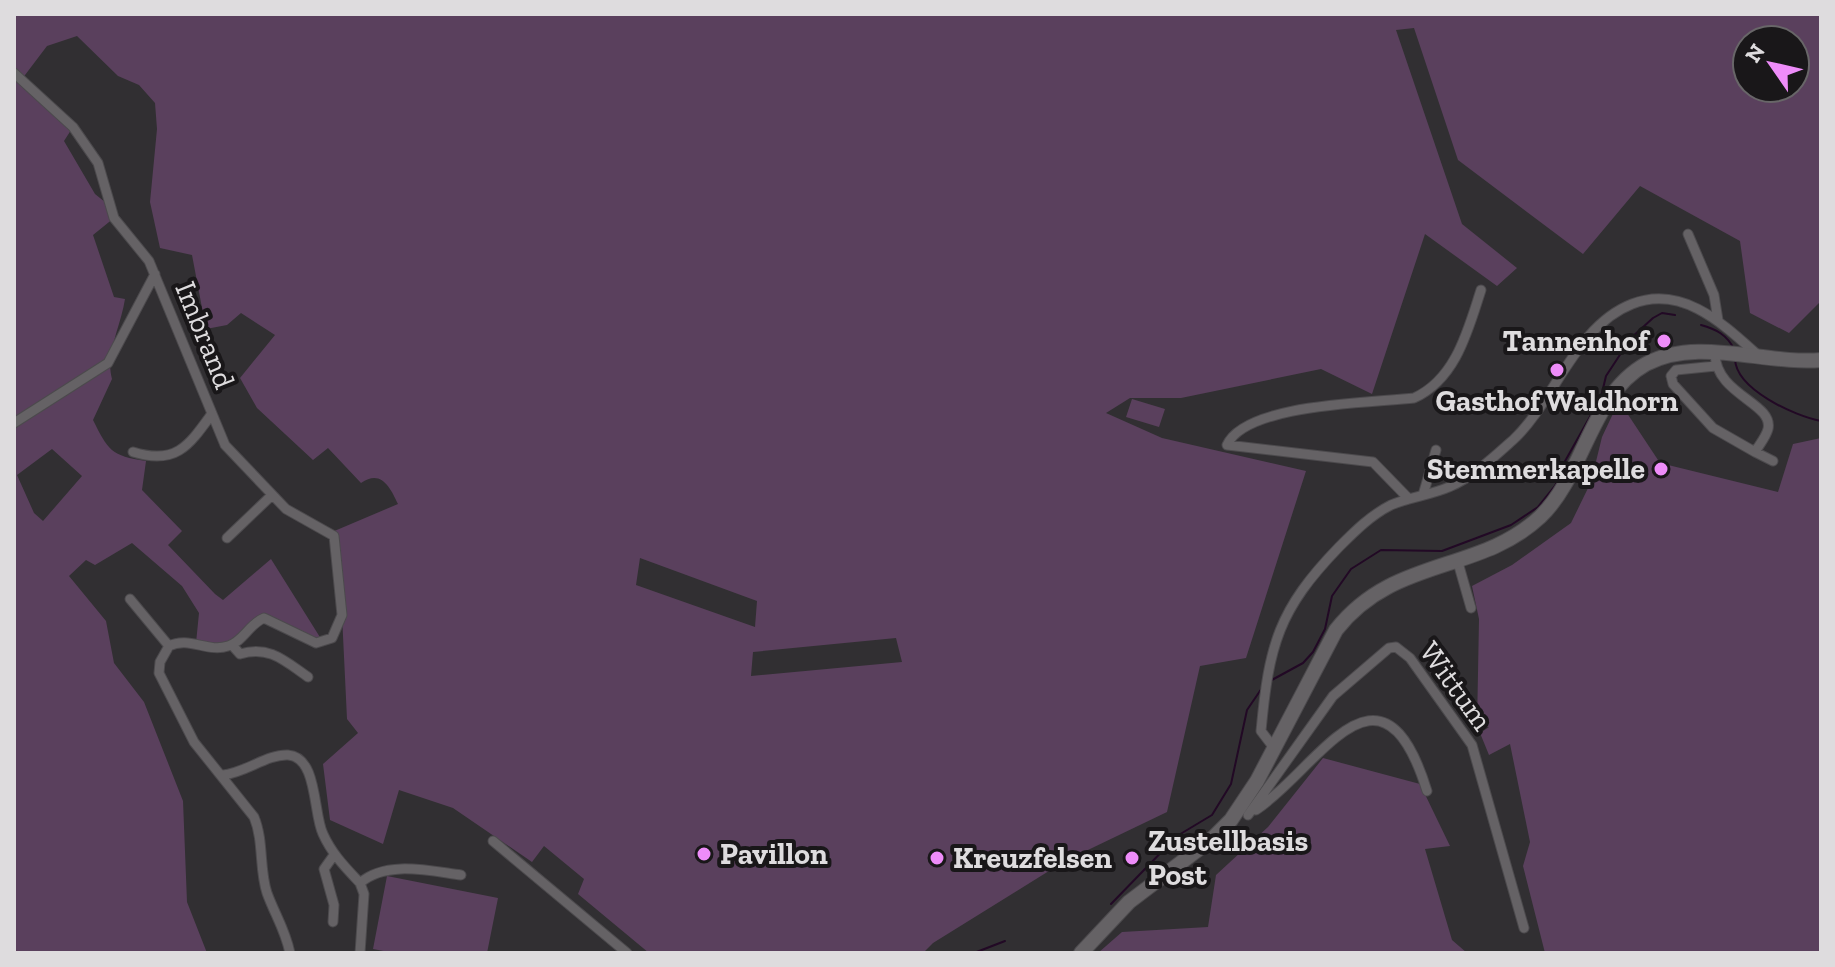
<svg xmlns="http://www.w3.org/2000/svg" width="1835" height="967" font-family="'Zilla Slab',serif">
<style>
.green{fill:#5a405d;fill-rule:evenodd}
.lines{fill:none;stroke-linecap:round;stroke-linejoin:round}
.stream{stroke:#220925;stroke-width:2}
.minor-casing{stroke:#4c4a4d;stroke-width:11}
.secondary-casing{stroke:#4c4a4d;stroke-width:16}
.minor{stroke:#656265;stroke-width:9}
.secondary{stroke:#656265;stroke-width:14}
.poi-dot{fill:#ee8cf9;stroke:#191719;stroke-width:3}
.labels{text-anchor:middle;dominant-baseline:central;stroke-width:8;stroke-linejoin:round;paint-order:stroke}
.street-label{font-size:30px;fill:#dedcde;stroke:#191719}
.poi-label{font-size:30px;font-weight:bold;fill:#dedcde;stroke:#191719;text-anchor:start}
</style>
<rect width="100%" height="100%" fill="#312f32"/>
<path class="green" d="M14,14H1821V301L1789,333L1750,313L1740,241L1640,186L1583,254L1458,160L1414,28L1396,30L1462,224L1517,268L1497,286L1425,234L1372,394L1321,369L1181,398H1130L1106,413L1162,438L1306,471L1246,658L1200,666L1167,812L1065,861L933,943L923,953H649L578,894L584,879L544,846L532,862L453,808L399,790L383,844L330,820L323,764L358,733L347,719L342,615L332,532L398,504C390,487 381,469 361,483L328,448L313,460L257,408L240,378L275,335L241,313L227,325L206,329L192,255L160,248L150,202L157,129L155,103L139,85L118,76L77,36L47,46L22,79L73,127L64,141L95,194L110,206L114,218L93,235L114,297L125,299C121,326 105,354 112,379L93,420C108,450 111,456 146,461L142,490L182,531L168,545L215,594L223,600L271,559L323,642L264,618L232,645L196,643L199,613L182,586L132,543L95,565L86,560L69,576L106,621L114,663L144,702L183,801L187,902L207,953H14ZM1747,40H1795V88H1747ZM52,449L82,476L43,521L34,513L17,475ZM640,558L757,601L755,627L636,585ZM896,638L902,662L751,676L753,652Z
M1132,399L1165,409L1159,427L1126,417Z
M1619,401L1660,463L1778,492L1793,444L1821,438V953H1545L1523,866L1530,842L1510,744L1489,755L1480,733L1489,727L1477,726L1479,619L1472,586L1512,565L1571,523L1591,482L1602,437Z
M1323,758L1420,784L1450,846L1425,849L1452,940L1467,953H1098L1122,932L1208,927L1216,875L1268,827Z
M387,876L498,898L487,953H394L373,949Z"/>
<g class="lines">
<path class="stream" d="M1701,325C1716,329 1727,335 1734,349
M1735,359C1736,389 1794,416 1821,421
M1270,681L1303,663L1313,652L1325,629L1332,596L1351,569L1381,550L1442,551L1511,525L1538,507L1555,486L1564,463L1601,397L1606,376L1631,338L1653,318L1662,313L1675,315
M1111,904L1177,836L1212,815L1231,784L1247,710L1262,688
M974,953L1005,941"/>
<g class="minor-casing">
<path id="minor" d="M14,73L73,127L98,163L114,218L149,261L225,445L286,509L334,536L342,615L332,638L316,643L264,618C249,624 243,642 228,646C208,653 189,636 169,646
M1688,234L1714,295L1718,320
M1715,354C1716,395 1774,403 1768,429C1766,437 1759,445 1755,452L1713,428L1673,384L1671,376L1676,370L1716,366
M14,423L108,363L155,274
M133,452C175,465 188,447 211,415
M1755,452L1773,461
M1423,495L1436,450
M1409,499L1373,462L1227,445C1246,403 1374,403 1414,398C1456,379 1468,330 1481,290
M227,538L271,496
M1457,559L1471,608
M130,599L169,646L160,662L159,673L194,742L254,817C264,841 259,869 267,893C275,915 285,929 290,953
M232,645L240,654C269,645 285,661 308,677
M1274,748L1261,731C1269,645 1278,610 1339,547C1355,531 1371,515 1391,505C1410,497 1431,495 1449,487C1473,477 1494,457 1513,440C1555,401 1575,326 1632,304C1683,284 1724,325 1759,356
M223,775C245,773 267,754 288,755C318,757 313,814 323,834C332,854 345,867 360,883
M1256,810C1318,769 1381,642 1427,791
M1248,815L1333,696L1389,648L1396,647L1410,658L1472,745L1524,928
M493,841L627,953
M333,922L334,905L324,869L334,855
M360,953L364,894L360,883C386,860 430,871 461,875"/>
</g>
<g class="secondary-casing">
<path id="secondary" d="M1081,953L1129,902L1212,839L1231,820L1257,781L1336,630C1394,556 1479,574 1540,517C1585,474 1590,395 1646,364C1697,336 1766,365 1821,360"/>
</g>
<use href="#minor" class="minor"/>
<use href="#secondary" class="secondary"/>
</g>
<g class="poi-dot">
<circle cx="1664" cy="341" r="8"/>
<circle cx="1557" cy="370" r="8"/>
<circle cx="1661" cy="469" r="8"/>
<circle cx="704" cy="854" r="8"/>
<circle cx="937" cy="858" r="8"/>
<circle cx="1132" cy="858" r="8"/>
</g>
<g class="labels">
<g class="street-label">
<text transform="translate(205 335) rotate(68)">Imbrand</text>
<text transform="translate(1456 686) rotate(54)">Wittum</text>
</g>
<g class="poi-label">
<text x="1648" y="341" text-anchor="end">Tannenhof</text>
<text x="1557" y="401" text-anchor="middle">Gasthof Waldhorn</text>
<text x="1645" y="469" text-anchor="end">Stemmerkapelle</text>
<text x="1148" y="841">Zustellbasis<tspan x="1148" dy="34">Post</tspan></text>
<text x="720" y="854">Pavillon</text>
<text x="953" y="858">Kreuzfelsen</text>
</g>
</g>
<rect width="1835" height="967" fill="none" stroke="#dedcde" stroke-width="32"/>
<g transform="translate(1771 64) rotate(304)"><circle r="38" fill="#191719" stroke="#686668" stroke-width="2"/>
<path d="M0-6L14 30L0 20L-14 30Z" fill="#ee8cf9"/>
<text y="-12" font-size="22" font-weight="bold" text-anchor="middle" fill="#dedcde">N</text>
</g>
</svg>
